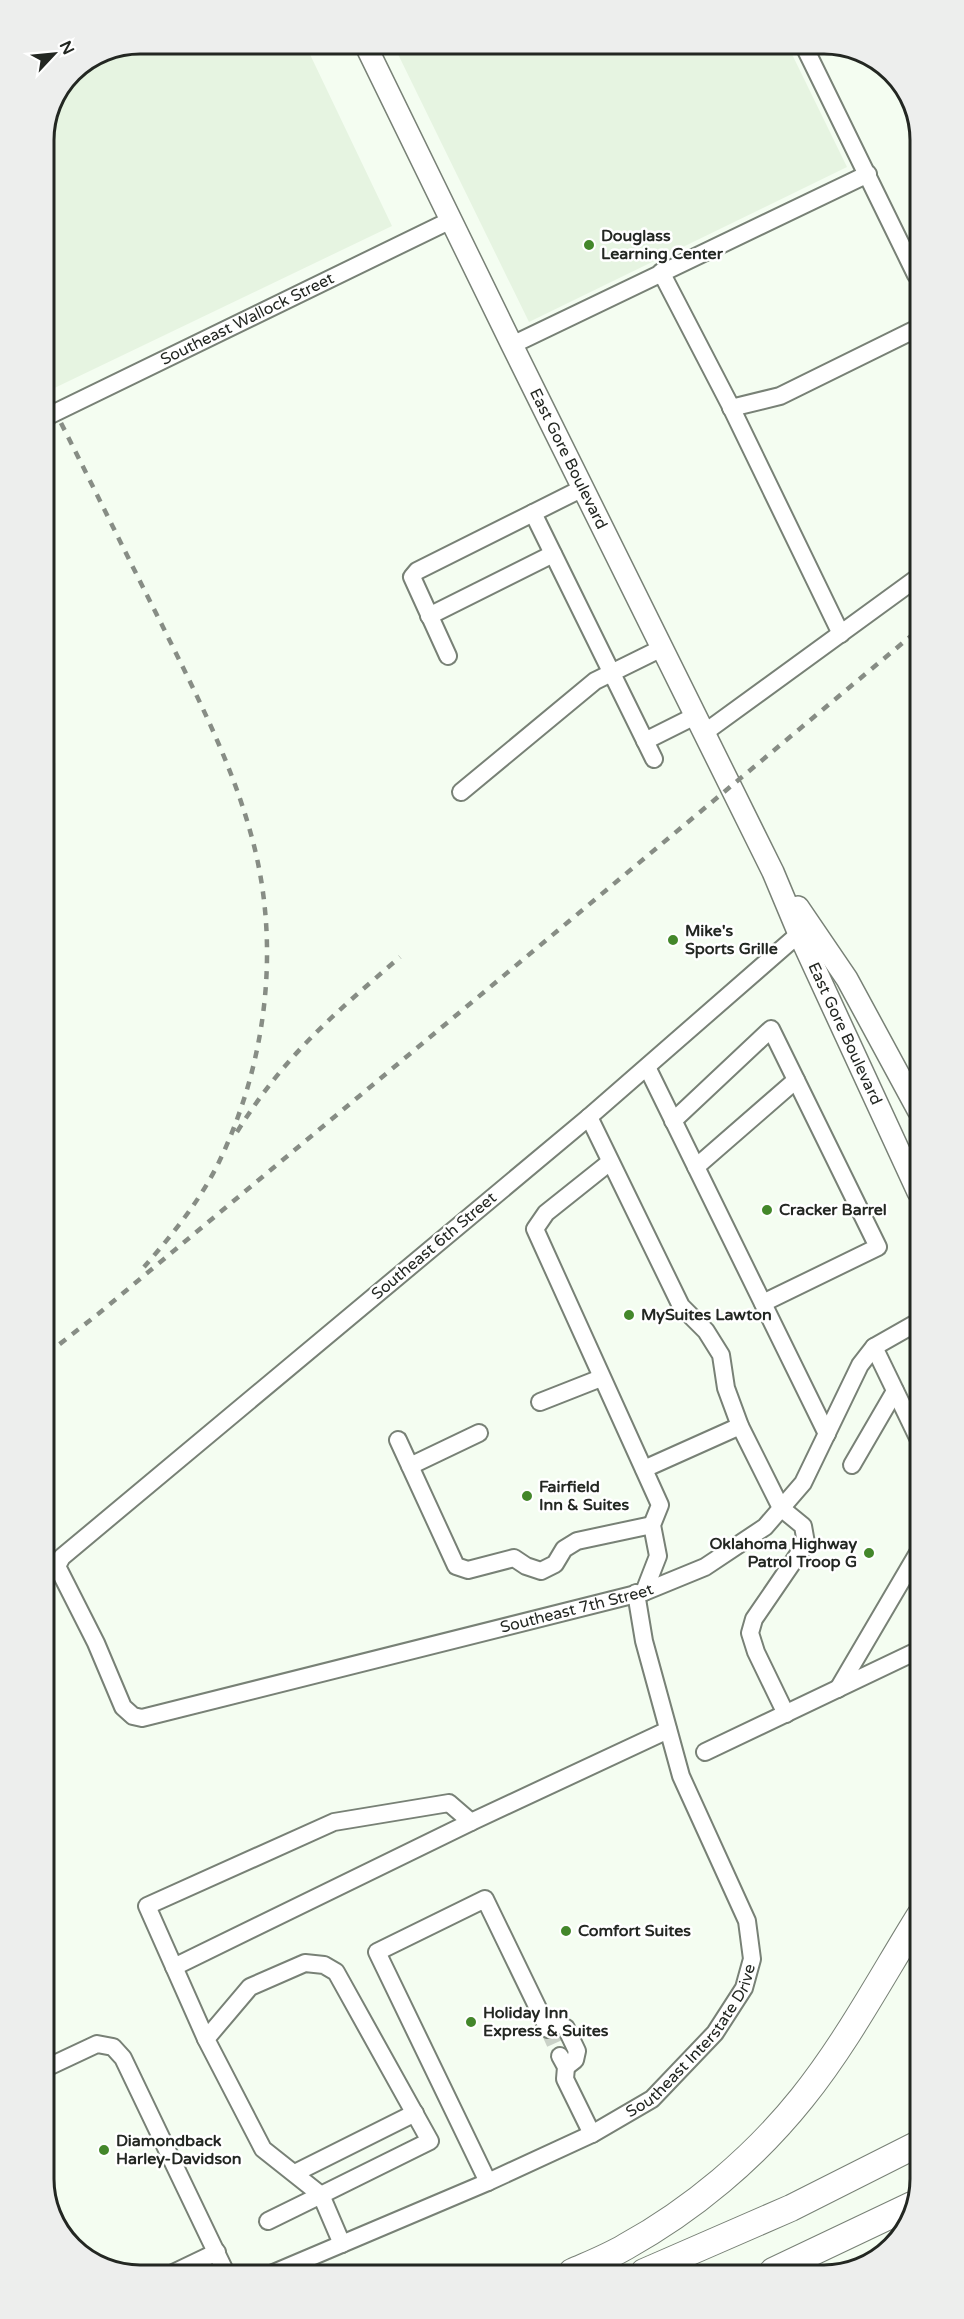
<svg xmlns="http://www.w3.org/2000/svg" width="964" height="2319" font-family="'Varela Round',sans-serif">
<style>
.built{fill:#e6f4e1}
.lines{fill:none;stroke-linecap:round;stroke-linejoin:round}
.minor-tunnel{stroke:#cad2c8;stroke-width:16;stroke-dasharray:16 8;stroke-linecap:butt}
.minor-casing{stroke:#788176;stroke-width:20}
.major-casing{stroke:#788176;stroke-width:24}
.highway-casing{stroke:#788176;stroke-width:28}
.minor{stroke:#fff;stroke-width:16}
.major{stroke:#fff;stroke-width:21}
.highway{stroke:#fff;stroke-width:26}
.rail{stroke:#878d85;stroke-width:4.5;stroke-dasharray:8 8;stroke-linecap:butt}
.poi-dot{fill:#43872a;stroke:#fff;stroke-width:2}
.labels{text-anchor:middle;dominant-baseline:central;stroke-width:5;stroke-linejoin:round;paint-order:stroke}
.poi-label{font-size:16px;font-weight:bold;fill:#232722;stroke:#fff;text-anchor:start}
.street-label{font-size:16px;fill:#232722;stroke:#fff}
.rim{fill:none;stroke:#232722;stroke-width:3}
</style>
<rect width="100%" height="100%" fill="#f4fdf1"/>
<path class="built" d="M140,44H305L392,226L44,393V134L72,71Z
M393,44H787L847,167L529,322Z"/>
<g class="lines">
<path class="minor-tunnel" d="M548,2029L560,2056"/>
<g class="minor-casing">
<g id="minor">
<path d="M803,44L916,275"/>
<path d="M661,272L729,403L841,634"/>
<path d="M512,345L868,174"/>
<path d="M731,408L780,396L916,329"/>
<path id="s1" d="M44,418L451,220"/>
<path d="M533,513L654,759"/>
<path d="M429,616L553,554"/>
<path d="M448,656L412,577L417,571L583,488"/>
<path d="M704,733L917,578"/>
<path d="M645,741L695,716"/>
<path d="M461,792L595,681L662,648"/>
<path id="s2" d="M808,926L589,1117L62,1557L57,1566L96,1643L123,1707L133,1716L142,1718L644,1592L705,1567L765,1527L803,1483L860,1365L874,1347L918,1322"/>
<path d="M647,1067L827,1434"/>
<path d="M589,1117L681,1306L706,1331L721,1355L726,1388L740,1426L781,1508L803,1526L806,1543L754,1619L750,1633L756,1652L786,1714"/>
<path d="M673,1121L771,1029L878,1247L763,1303"/>
<path d="M610,1162L546,1213L535,1229L660,1505L652,1525L658,1556L644,1592"/>
<path d="M696,1167L796,1080"/>
<path d="M874,1347L919,1440"/>
<path d="M540,1402L601,1378"/>
<path d="M398,1440L456,1566L468,1570L514,1558L526,1566L541,1571L555,1564L564,1549L577,1541L652,1525"/>
<path d="M852,1465L895,1391"/>
<path d="M410,1466L479,1433"/>
<path d="M644,1469L740,1426"/>
<path d="M838,1689L919,1551"/>
<path d="M705,1752L919,1650"/>
<path d="M305,1963L324,1965L336,1972L430,2141L321,2195L263,2149L206,2039L250,1987Z"/>
<path d="M174,1967L471,1822"/>
<path d="M545,2022L559,2024L566,2028L577,2051L575,2060L566,2067"/>
<path d="M206,2039L147,1906L334,1822L449,1803L471,1822L668,1730"/>
<path d="M560,2056L566,2067L565,2079L592,2134"/>
<path d="M48,2067L97,2044L113,2047L123,2058L227,2275"/>
<path d="M295,2173L415,2113"/>
<path d="M488,2182L377,1952L485,1899L548,2029"/>
<path d="M268,2221L321,2195L342,2244"/>
<path id="s3" d="M271,2274L488,2182L592,2134L652,2099L715,2033L744,1988L752,1959L747,1921L681,1776L644,1641L636,1593"/>
<path d="M169,2275L217,2252"/>
</g>
</g>
<g class="major-casing">
<g id="major">
<path id="s4" d="M365,44L512,345L773,872L799,934L918,1192"/>
<path d="M798,907L847,979L918,1110"/>
</g>
</g>
<g class="highway-casing">
<path id="highway" d="M773,2271L912,2205
M572,2272C590,2264 608,2257 625,2247C692,2210 754,2158 802,2098C847,2042 882,1976 920,1915
M644,2272L791,2208L920,2143"/>
</g>
<use href="#minor" class="minor"/>
<use href="#major" class="major"/>
<use href="#highway" class="highway"/>
<path class="rail" d="M61,423C95,490 128,558 162,625C196,694 232,763 252,838C281,945 267,1062 219,1162C200,1201 172,1235 144,1267
M237,1132C284,1056 334,1014 400,957
M47,1354L98,1314L917,631"/>
</g>
<g class="poi-dot">
<circle cx="589" cy="245" r="6"/>
<circle cx="673" cy="940" r="6"/>
<circle cx="767" cy="1210" r="6"/>
<circle cx="629" cy="1315" r="6"/>
<circle cx="527" cy="1496" r="6"/>
<circle cx="869" cy="1553" r="6"/>
<circle cx="566" cy="1931" r="6"/>
<circle cx="471" cy="2022" r="6"/>
<circle cx="104" cy="2150" r="6"/>
</g>
<g class="labels">
<g class="poi-label">
<text x="601" y="236">Douglass<tspan x="601" dy="18">Learning Center</tspan></text>
<text x="685" y="931">Mike's<tspan x="685" dy="18">Sports Grille</tspan></text>
<text x="779" y="1210">Cracker Barrel</text>
<text x="641" y="1315">MySuites Lawton</text>
<text x="539" y="1487">Fairfield<tspan x="539" dy="18">Inn &amp; Suites</tspan></text>
<text x="857" y="1544" text-anchor="end">Oklahoma Highway<tspan x="857" dy="18">Patrol Troop G</tspan></text>
<text x="578" y="1931">Comfort Suites</text>
<text x="483" y="2013">Holiday Inn<tspan x="483" dy="18">Express &amp; Suites</tspan></text>
<text x="116" y="2141">Diamondback<tspan x="116" dy="18">Harley-Davidson</tspan></text>
</g>
<g class="street-label">
<text stroke="none"><textPath href="#s1" startOffset="226">Southeast Wallock Street</textPath></text>
<text stroke="none"><textPath href="#s4" startOffset="462">East Gore Boulevard</textPath></text>
<text stroke="none"><textPath href="#s4" startOffset="1100">East Gore Boulevard</textPath></text>
<text transform="translate(434 1246) rotate(-40)">Southeast 6th Street</text>
<text stroke="none"><textPath href="#s2" startOffset="1614">Southeast 7th Street</textPath></text>
<text stroke="none"><textPath href="#s3" startOffset="490">Southeast Interstate Drive</textPath></text>
</g>
</g>
<path d="M0 0H964V2319H0ZM140 54H824A86 86 0 0 1 910 140V2179A86 86 0 0 1 824 2265H140A86 86 0 0 1 54 2179V140A86 86 0 0 1 140 54Z" fill="#edeeed" fill-rule="evenodd"/>
<path class="rim" d="M140 54H824A86 86 0 0 1 910 140V2179A86 86 0 0 1 824 2265H140A86 86 0 0 1 54 2179V140A86 86 0 0 1 140 54Z"/>
<g transform="translate(54 54) rotate(64)" stroke="#ffffff" stroke-width="4.5" paint-order="stroke">
<path d="M0-4.5L10 22L0 15L-10 22Z" fill="#232722"/>
<text y="-9" font-size="16" font-weight="bold" text-anchor="middle" fill="#232722">N</text>
</g>
</svg>
